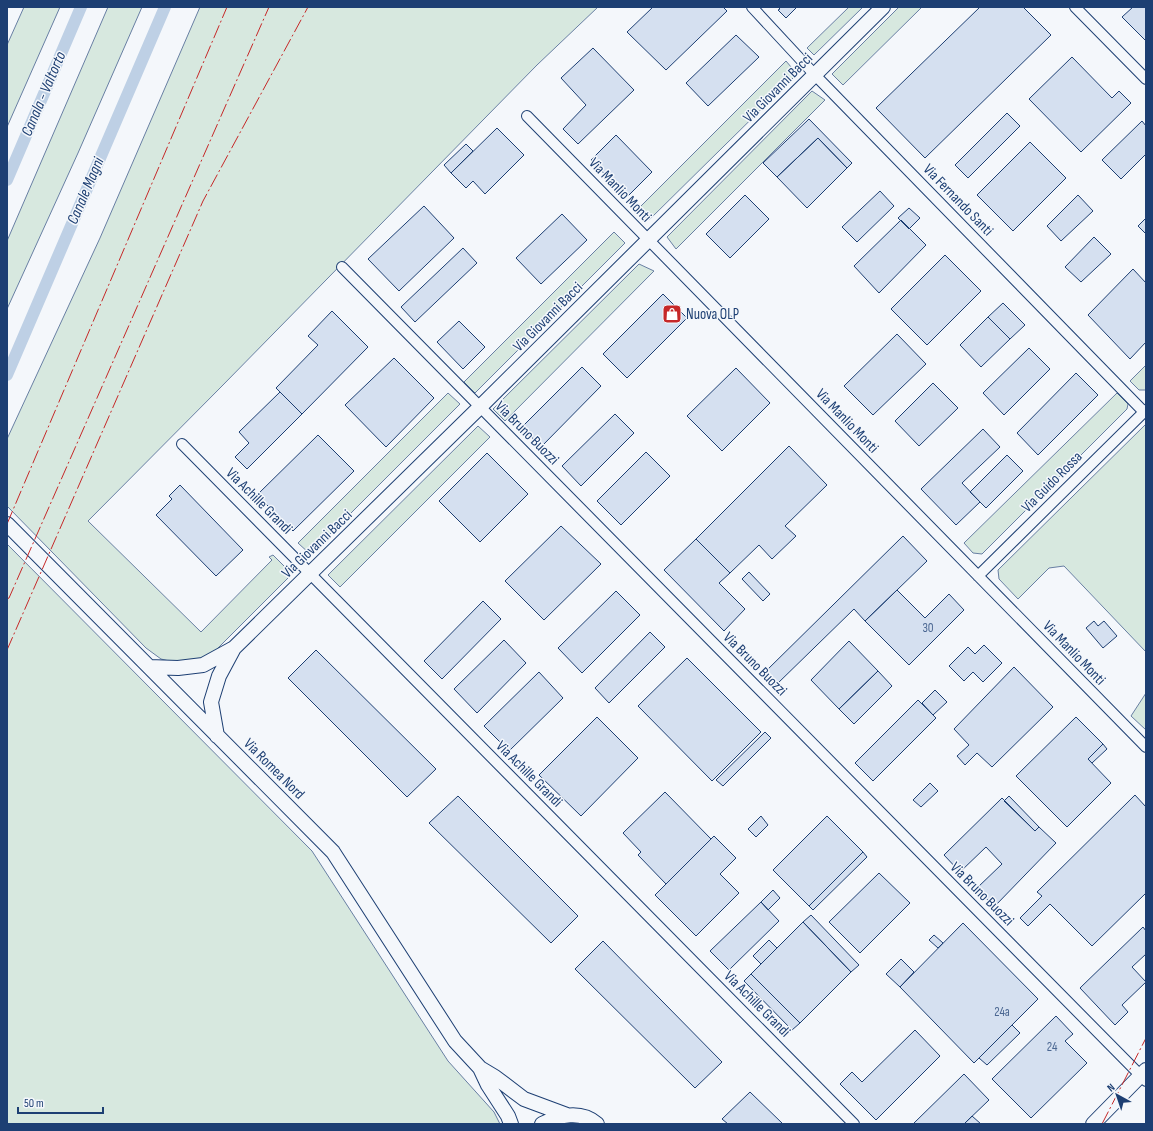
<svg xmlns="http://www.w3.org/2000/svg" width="1153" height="1131" font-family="'Sofia Sans Condensed',sans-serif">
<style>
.green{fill:#d7e8df;stroke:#687fa3}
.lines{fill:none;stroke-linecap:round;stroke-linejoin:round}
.canal{stroke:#bed0e5;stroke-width:12}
.building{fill:#d5e0f0;stroke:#1d3f73}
.street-casing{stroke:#1d3f73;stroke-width:12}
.secondary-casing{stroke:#1d3f73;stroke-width:16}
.street{stroke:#f4f7fb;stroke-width:10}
.secondary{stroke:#f4f7fb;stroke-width:14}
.power{stroke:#c62828;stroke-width:1;stroke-dasharray:14 3 2 3;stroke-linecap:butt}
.labels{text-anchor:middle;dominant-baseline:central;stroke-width:3;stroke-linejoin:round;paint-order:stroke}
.number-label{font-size:13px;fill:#4b6792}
.street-label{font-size:15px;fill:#1d3f73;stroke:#f4f7fb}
.poi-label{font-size:15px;fill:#1d3f73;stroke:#f4f7fb;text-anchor:start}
.water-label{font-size:16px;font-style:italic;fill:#1d3f73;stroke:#f4f7fb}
</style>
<rect width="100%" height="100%" fill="#f4f7fb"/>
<path class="green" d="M24,7H60L7,127V45Z
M108,7H142L78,153L7,309V241Z
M200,7H598L537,65L222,386L88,521L201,632L272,560L269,557L273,555L288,570L290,576L215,651L203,659L173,662L161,659L146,648L7,506V439L100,238Z
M849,7H863L814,55L807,48Z
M899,7H922L843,85L832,74Z
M786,61L797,74L649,220L637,210Z
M812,91L825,100L676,249L667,237Z
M614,232L625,243L475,393L464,382Z
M639,264L654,271L505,421L493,409Z
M1146,365V390H1139L1130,381Z
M448,393L460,404L310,554L298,543Z
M1117,393L1128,404L1127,409L982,554L973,553L964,543Z
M1146,424V652L1064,566L1049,568L1018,599L999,579L998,570Z
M478,426L490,437L340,587L328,575Z
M7,544L312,851L448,1061L494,1112L500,1124H7Z
M1146,693V730L1131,716Z"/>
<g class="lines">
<path class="canal" d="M7,180L81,7
M7,375L165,7"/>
</g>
<path class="building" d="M653,7H723L727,11L666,70L627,32Z
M778,7H797L786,18L778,10L780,9Z
M980,7H1023L1051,35L925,158L876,108Z
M1133,7H1146V41L1122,17Z
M736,35L759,57L708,106L686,83Z
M593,48L634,90L578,144L563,129L586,105L561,78Z
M1072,57L1112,98L1119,91L1131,103L1081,152L1029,99Z
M1007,113L1020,126L968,178L955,165Z
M809,119L852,163L847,168L818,138L777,177L763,163Z
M1142,121L1146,126V154L1121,179L1102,160Z
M497,128L524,155L485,194L473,181L466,188L451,173Z
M616,135L652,172L627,197L591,160Z
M818,138L847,168L807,208L777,177Z
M1030,142L1066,178L1013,231L977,195Z
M466,144L473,151L451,173L444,165Z
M880,191L894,206L857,242L842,227Z
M745,195L769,219L730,258L706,234Z
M1078,195L1093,211L1061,241L1047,226Z
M424,206L454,238L399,291L368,259Z
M909,208L920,218L909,229L898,218Z
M562,214L587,240L541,284L516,258Z
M1146,218V234L1138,226Z
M901,220L926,245L879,293L854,266Z
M1094,237L1111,254L1081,282L1065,267Z
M463,248L477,263L415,322L401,307Z
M945,255L981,291L927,345L891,309Z
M1133,269L1146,283V342L1130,359L1088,315Z
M663,294L687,318L627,378L603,354Z
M1003,303L1025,325L1010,339L988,317Z
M332,311L368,347L302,414L276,388L318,345L308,336Z
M988,317L1010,339L981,367L960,345Z
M459,321L485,347L463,369L437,342Z
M897,334L926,364L873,415L844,386Z
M1029,348L1050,369L1004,415L983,393Z
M394,358L434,398L386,447L345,405Z
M582,367L601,386L541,447L522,427Z
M736,368L770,403L722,451L687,416Z
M1076,373L1098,395L1038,455L1017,433Z
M933,383L958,408L919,446L895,421Z
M280,392L302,414L247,469L235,457L249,443L239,432Z
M615,414L634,433L581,486L562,466Z
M983,429L1000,447L962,483L980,502L956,525L921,489Z
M318,435L354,471L293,531L257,495Z
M789,446L827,485L785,526L796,536L772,559L759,545L730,573L696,539Z
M646,452L670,476L621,525L597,501Z
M487,453L528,494L480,542L439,501Z
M1007,455L1023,471L986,508L970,492Z
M180,485L243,550L216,576L156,515L172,499L169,496Z
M561,526L601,564L544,620L505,581Z
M903,536L927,561L865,621L854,609L776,685L764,673Z
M696,539L730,573L719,583L745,609L724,631L664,570Z
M749,572L770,594L763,601L742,579Z
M897,590L925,618L949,594L964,610L909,665L865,621Z
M616,591L640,615L582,673L558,648Z
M483,601L501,619L442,679L424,661Z
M1094,621L1098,626L1104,621L1117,636L1103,648L1086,628Z
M650,632L665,647L609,703L595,688Z
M504,640L526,663L477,713L454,689Z
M849,641L878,671L839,709L811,680Z
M984,645L1002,663L983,682L973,672L964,681L949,666L968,647L975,654Z
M316,650L436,769L407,797L288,678Z
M687,658L761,732L712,781L638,706Z
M1014,667L1053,707L992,767L977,753L965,765L957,756L969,745L954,729Z
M878,671L892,686L854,724L839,709Z
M539,672L563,698L509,751L484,726Z
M935,690L947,702L933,715L922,703Z
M918,700L936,718L873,781L855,763Z
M597,717L638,758L581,816L539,775Z
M1076,717L1103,744L1088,759L1111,783L1067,827L1016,776Z
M765,732L771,738L723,786L716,780Z
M1103,744L1107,749L1092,763L1088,759Z
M930,783L938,791L921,807L913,800Z
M665,792L711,839L666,884L638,855L641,852L623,833Z
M1135,795L1146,807V893L1092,946L1050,904L1028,926L1020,918L1042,896L1037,892Z
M458,796L578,916L551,943L429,823Z
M1009,796L1039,827L1035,831L1004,801Z
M1002,798L1035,831L1039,827L1056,843L994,907L977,888L1002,864L986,847L960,872L944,855Z
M761,816L768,825L756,837L748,829Z
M827,816L863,852L809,906L773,870Z
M714,836L736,858L720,874L739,893L696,936L655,895Z
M863,852L867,857L813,910L809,906Z
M879,873L910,903L860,953L829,922Z
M773,890L780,898L768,910L761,902Z
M761,902L779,921L729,970L710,951Z
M811,915L859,965L851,972L803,922Z
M803,922L851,972L800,1023L751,974Z
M963,923L1038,999L974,1063L900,987Z
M1143,927L1146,931V954L1132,967L1146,982L1122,1005L1128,1012L1115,1025L1080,988Z
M934,935L943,943L938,948L929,940Z
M769,940L777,948L761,964L753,956Z
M603,941L722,1062L695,1088L575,969Z
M901,959L914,972L900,987L886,974Z
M751,974L800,1023L792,1030L744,981Z
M1056,1016L1073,1034L1065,1041L1087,1063L1031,1118L992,1079Z
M1012,1025L1020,1033L987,1065L979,1058Z
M915,1030L940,1056L876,1120L840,1084L852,1072L862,1082Z
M964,1074L989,1100L964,1124H913Z
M750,1092L783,1124H728L722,1119Z
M972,1116L981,1124H964Z"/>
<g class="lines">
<g class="street-casing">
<path id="street" d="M752,7L815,75L1144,412
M1075,7L1146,79
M527,116L1146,747
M342,267L1146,1081
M182,444L854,1124
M978,576L1146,410"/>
</g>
<g class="secondary-casing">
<path id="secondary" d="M7,524L333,852L455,1041L480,1068L495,1077L524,1099L567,1115
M149,667L178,668L203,665L234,648L480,407L883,7
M217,736L211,702L219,676L234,648
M480,1068L488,1085L508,1116L511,1124
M542,1124C559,1115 581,1110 597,1124
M1093,1124L1146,1070"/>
</g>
<use href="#street" class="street"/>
<use href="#secondary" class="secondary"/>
<path class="power" d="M7,524L227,7
M7,599L9,598L269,7
M7,650L203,201L308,7
M1102,1124L1146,1038"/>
</g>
<defs>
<g id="shop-square" transform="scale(1)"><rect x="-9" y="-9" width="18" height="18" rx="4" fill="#c62828" stroke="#f4f7fb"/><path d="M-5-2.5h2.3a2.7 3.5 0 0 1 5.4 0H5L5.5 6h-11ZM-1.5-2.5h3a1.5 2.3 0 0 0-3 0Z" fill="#fff"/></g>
</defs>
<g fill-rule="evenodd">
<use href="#shop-square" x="672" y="314"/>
</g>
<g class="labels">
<g class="number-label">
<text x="928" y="628">30</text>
<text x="1002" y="1012">24a</text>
<text x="1052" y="1047">24</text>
</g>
<g class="street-label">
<text transform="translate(778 88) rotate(-45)">Via Giovanni Bacci</text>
<text transform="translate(620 190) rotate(46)">Via Manlio Monti</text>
<text transform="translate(958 200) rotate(46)">Via Fernando Santi</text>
<text transform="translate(548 317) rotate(-45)">Via Giovanni Bacci</text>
<text transform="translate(847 421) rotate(46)">Via Manlio Monti</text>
<text transform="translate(527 433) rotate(45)">Via Bruno Buozzi</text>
<text transform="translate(1052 482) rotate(-45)">Via Guido Rossa</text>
<text transform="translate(259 501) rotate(45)">Via Achille Grandi</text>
<text transform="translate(317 544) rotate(-44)">Via Giovanni Bacci</text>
<text transform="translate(1074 653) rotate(46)">Via Manlio Monti</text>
<text transform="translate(755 664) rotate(45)">Via Bruno Buozzi</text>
<text transform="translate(274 769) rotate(45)">Via Romea Nord</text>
<text transform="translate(529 774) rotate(45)">Via Achille Grandi</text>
<text transform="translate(982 894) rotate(45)">Via Bruno Buozzi</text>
<text transform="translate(757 1004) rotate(45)">Via Achille Grandi</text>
</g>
<g class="poi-label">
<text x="686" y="314">Nuova OLP</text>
</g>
<g class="water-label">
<text transform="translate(44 94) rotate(-67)">Canala - Valtorto</text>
<text transform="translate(86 191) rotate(-67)">Canale Magni</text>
</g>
</g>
<rect width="1153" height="1131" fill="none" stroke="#1d3f73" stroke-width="16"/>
<g transform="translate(1117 1095) rotate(320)" stroke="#f4f7fb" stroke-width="3" paint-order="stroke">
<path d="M0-3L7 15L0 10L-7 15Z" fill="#1d3f73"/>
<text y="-6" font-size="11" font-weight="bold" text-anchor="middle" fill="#1d3f73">N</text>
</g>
<path d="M18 1107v6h85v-6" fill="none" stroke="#1d3f73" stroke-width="2"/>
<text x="24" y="1107" font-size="12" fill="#1d3f73" stroke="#f4f7fb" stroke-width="3" paint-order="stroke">50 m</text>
</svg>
